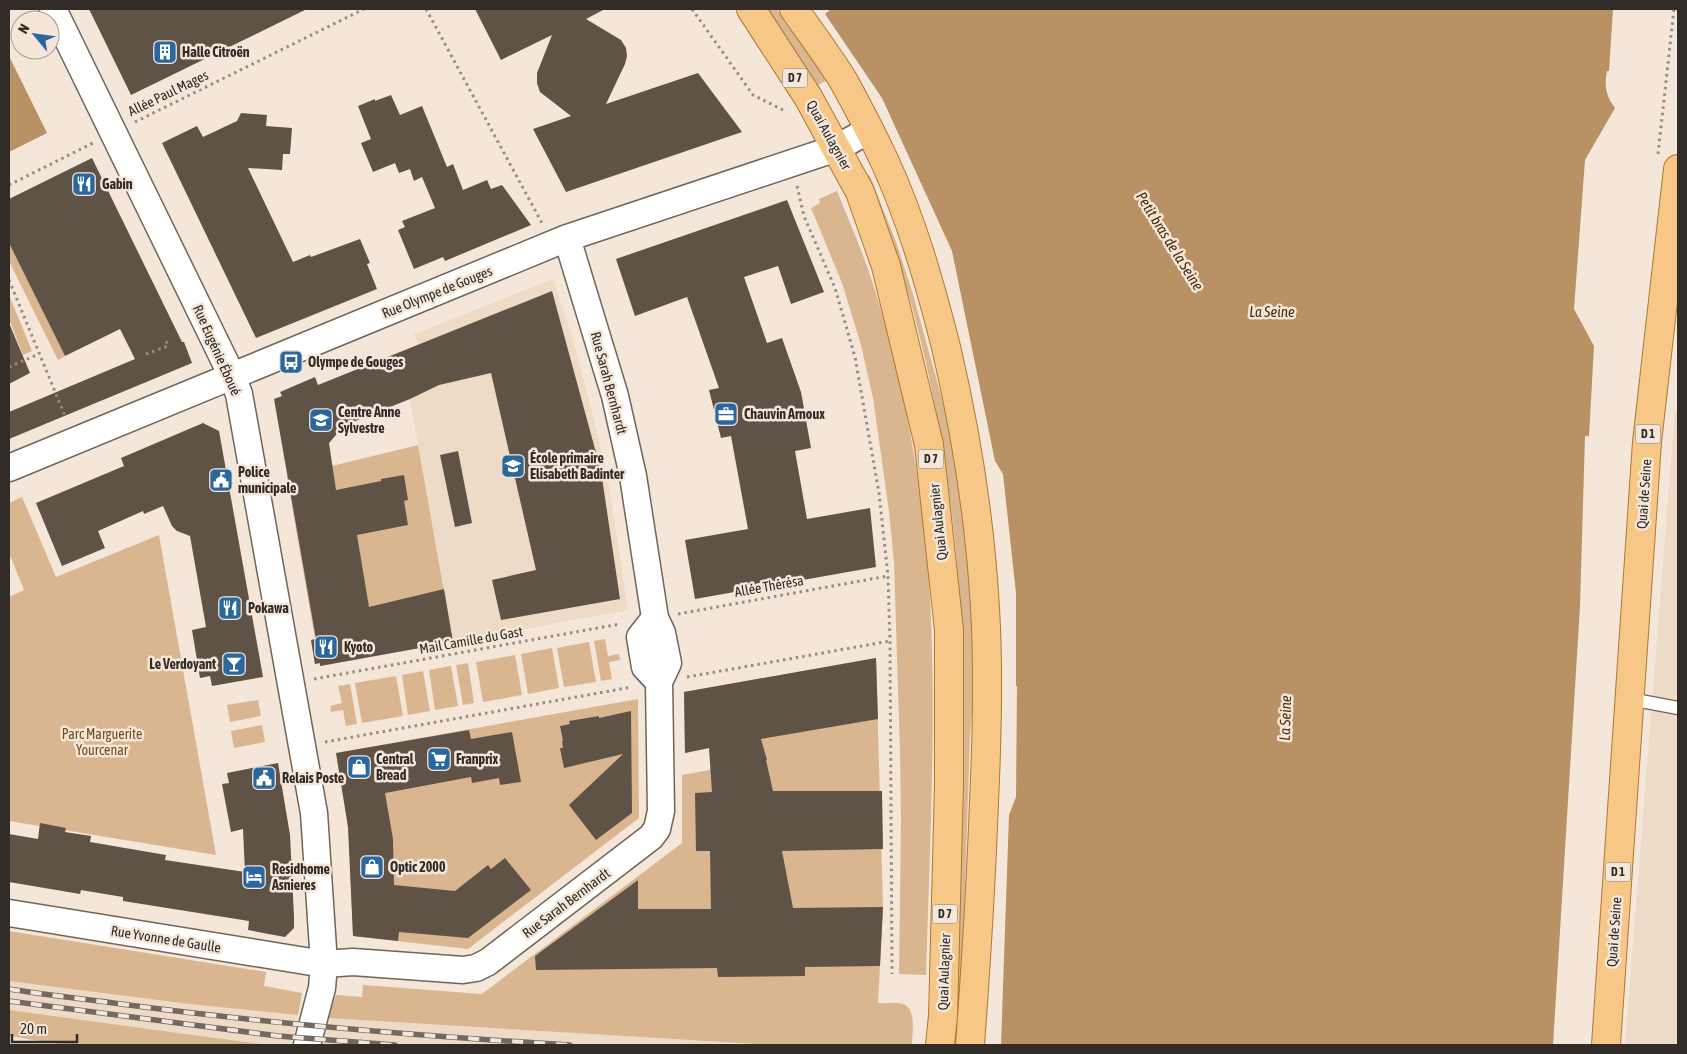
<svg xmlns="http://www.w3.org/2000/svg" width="1687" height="1054" font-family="'Asap Condensed',sans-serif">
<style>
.built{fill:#eedbc7}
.green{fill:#d9b690}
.water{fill:#b89165}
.building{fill:#5f5347}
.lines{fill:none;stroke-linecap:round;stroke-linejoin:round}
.service-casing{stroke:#716558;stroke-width:15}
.minor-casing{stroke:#716558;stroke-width:29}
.primary-casing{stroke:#ae7831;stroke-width:30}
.path{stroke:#958c82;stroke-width:3;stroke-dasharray:2.5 4;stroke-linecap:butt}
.service{stroke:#fff;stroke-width:12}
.minor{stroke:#fff;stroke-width:26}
.primary{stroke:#f7c787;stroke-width:28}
.rail-casing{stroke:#726a62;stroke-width:5.5}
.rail{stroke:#f4e6d8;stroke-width:4;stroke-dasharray:11;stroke-linecap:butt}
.labels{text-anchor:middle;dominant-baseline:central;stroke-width:5;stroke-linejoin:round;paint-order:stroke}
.shield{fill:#f4e6d8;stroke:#6c645c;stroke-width:1}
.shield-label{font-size:12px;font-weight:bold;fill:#312c27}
.poi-label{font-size:14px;font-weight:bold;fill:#312c27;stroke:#f4e6d8;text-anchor:start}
.street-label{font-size:14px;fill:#312c27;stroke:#f4e6d8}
.park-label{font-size:14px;fill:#744c18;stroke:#f4e6d8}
.water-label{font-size:15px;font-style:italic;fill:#492d08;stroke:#f4e6d8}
</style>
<rect width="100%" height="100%" fill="#f4e6d8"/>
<path class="built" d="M553,279L572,336L597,431L609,486L628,610L453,642L410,399L418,345L414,334Z
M1675,411H1678V1045H1625Z
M9,981L189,1004L298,1015L291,1045H268L9,1010Z
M327,1018L772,1045H319Z"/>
<path class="green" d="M768,9H777L801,44L829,79L818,85Z
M868,175L870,176L896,242L912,291L945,410L955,451L971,554L975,676L970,736L962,979L957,1045H952L963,700C963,570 947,440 914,314C905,280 893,247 880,213C876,203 867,185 868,175Z
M837,191C849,221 862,250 872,281C898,361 918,459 926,543C939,687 930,832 926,975L899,974L901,820L900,752L894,563L889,511L873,398L861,345L842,283L811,208L820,203L819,199Z
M9,243L65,356L58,360L9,261Z
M9,295L32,351L23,355L9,319Z
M418,445L453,642L320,666L319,663L315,664L311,640L315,639L287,477Z
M22,497L56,577L159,535L216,855L9,821V597L24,590L9,553V503Z
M605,639L608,656L619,654L620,660L609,662L612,679L601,681L594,641Z
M589,642L596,682L564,687L557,648Z
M552,648L559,688L528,694L521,654Z
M515,655L522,695L483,702L476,662Z
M876,658L883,907L878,1003C886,1004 896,1002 903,1004C917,1008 912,1034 912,1045H772L327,1018L336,995L362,997L363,985L482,994L682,843V775L710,770V768H713L710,748L685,753L684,692Z
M468,663L474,703L463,705L456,665Z
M451,666L458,706L435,710L429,670Z
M423,671L430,711L408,715L402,675Z
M396,676L403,716L362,723L355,683Z
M350,684L357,724L346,726L343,710L331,712L330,706L342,703L338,686Z
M638,699L639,818L468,949L353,936L349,839L346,811L336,753Z
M258,700L261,716L230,722L227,705Z
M262,725L265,742L234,748L231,731Z
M9,931L266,972L264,986L302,993L298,1015L189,1004L9,981Z
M9,1010L268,1045H66L9,1036Z"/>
<path class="water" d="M831,9H1613L1609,71H1607C1604,86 1606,96 1615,108L1585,160L1574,309L1594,346L1589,436H1585L1580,606L1553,1045H1001L1009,815L1016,797L1017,686H1016V593L1003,474L995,461L952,251L882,98L825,14Z
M9,56L47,133L9,152Z"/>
<path class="building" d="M89,9H307L131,95Z
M475,9H605L586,19L621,40L626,48L627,56L625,64L606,104L698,73L742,132L566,192L533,129L571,116L540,92L537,83V73L552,35L501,60Z
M391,95L400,115L422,106L447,167L453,164L463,190L487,180L491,189L502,185L531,225L445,261L443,257L414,269L398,230L405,227L402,221L435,208L422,177L414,181L410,169L399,173L395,163L373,172L361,143L371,139L358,106L375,99V101Z
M241,113L267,115L266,126L292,128L290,154H283L282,170L248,168L293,262L310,255L311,257L360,239L370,263L367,264L377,289L256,338L162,143L197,126L203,137L237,121Z
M92,158L182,342H184L192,363L9,439V412L135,359L120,329L65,356L9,243V199Z
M787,200L824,292L791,304L778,266L744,277L767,343L782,338L801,392L811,448L795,451L807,519L870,508L876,567L695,599L685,540L748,529L731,436L721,438L709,390L719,388L687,297L635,316L616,259Z
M552,291L601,471L620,599L501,620L492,580L536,570L491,373L439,385L410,399L338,428L336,435L329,443L336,490L381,481V479L404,475L408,500L404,501L408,525L357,535L369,607L444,589L453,642L320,666V663L315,664L311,640L316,639L274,399L282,396L280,392L315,377L318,385Z
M9,323L30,373L9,384Z
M203,423L219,431L263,677L212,686L210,676L200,678L192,630L206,627L190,536L177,531L172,526L163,506L144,514L143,511L98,531L105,548L62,566L36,503L124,466L121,458Z
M458,451L472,523L455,527L440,455Z
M876,658L878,719L761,739L767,760H766L773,791H882L883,849L782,851L793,908L883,907L880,966L805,967V976L718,977L717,968L536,970L535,956L638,880V909H711L710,851H696L695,793L712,792L709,748L685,753L684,692Z
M631,711L632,813L596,840L569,805L623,754L564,768L560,748H563L562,741H563L560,726L570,724L569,721L599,716V718Z
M469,730L471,739L512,732L521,782L500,785L499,778L472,783L471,777L385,793L393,839L394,885L455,891L488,865L491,869L505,858L531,890L468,938L399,932L398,941L353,936L348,827L336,753Z
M278,763L290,835L294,916V928L285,937L248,930L249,921L123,901V897L81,890L80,894L9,882V834L38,839L40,823L66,828L65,832L91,836L90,842L166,855L165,860L245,872L243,829L231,832L222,784L229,783L227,773Z"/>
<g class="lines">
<g class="service-casing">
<path id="service" d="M1630,699L1678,708"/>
</g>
<g class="minor-casing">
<path id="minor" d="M53,9L232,376L239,394L314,813L324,964L322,988L307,1045
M9,468L567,238L837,148L869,130
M655,618L640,637L645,667L659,682
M9,913L324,964L353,962L463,970L476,968L488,962L651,837L657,829L661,811L659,682L668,663L662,633L655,618L633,476L615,396L567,238"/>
</g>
<g class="primary-casing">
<path id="primary" d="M751,9L808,97L860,192L886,266L929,445L949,630V784L943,1016L940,1045
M794,9C810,32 828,56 843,80C858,107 872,134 885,162C912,221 930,284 946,347C966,432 980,520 985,608C989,673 987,738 984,802C981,884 976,964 970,1045
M1606,1045L1647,442L1678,169"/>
</g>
<path class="path" d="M426,9L542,223
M692,9L753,95L785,111
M135,122L364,9
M1658,154L1674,9
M9,185L93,143
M797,186L804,216L835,288L855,357L879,493L888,576L890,641L892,974
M9,280L65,416
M146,354L168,346L165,338
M9,367L39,354
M678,614L888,576
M687,677L890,641
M314,679L620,624
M325,742L632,687"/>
<use href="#service" class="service"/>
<use href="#minor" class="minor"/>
<use href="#primary" class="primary"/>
<g class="rail-casing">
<path id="rail" d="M9,989C46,995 84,999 121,1004C271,1024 420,1036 570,1045
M9,1001L278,1036L395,1045"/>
</g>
<use href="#rail" class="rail"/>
</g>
<defs>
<g id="building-square" transform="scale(1.25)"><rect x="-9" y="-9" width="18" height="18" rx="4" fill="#2b679f" stroke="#f4e6d8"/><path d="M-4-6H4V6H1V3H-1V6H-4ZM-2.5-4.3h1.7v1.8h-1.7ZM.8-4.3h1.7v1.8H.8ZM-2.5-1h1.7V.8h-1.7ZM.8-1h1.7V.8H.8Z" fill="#fff"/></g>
<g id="restaurant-square" transform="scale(1.25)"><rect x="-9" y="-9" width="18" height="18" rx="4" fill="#2b679f" stroke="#f4e6d8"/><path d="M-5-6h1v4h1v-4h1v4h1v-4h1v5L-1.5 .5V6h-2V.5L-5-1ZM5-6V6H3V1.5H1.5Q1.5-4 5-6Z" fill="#fff"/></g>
<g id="bus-square" transform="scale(1.25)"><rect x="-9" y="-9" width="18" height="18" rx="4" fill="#2b679f" stroke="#f4e6d8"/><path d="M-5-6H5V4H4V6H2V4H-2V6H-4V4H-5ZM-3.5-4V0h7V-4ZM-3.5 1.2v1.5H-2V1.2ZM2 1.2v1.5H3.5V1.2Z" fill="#fff"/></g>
<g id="office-square" transform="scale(1.25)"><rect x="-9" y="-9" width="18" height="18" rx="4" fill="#2b679f" stroke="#f4e6d8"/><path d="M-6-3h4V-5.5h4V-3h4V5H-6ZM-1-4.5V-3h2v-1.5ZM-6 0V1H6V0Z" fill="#fff"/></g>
<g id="school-square" transform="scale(1.25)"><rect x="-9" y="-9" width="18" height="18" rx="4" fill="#2b679f" stroke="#f4e6d8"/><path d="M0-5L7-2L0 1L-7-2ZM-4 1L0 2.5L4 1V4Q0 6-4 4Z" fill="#fff"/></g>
<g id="civic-square" transform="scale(1.25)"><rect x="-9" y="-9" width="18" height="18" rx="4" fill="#2b679f" stroke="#f4e6d8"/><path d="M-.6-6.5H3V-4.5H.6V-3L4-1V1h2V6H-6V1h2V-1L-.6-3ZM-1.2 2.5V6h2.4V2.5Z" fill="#fff"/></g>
<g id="bar-square" transform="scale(1.25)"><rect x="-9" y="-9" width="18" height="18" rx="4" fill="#2b679f" stroke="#f4e6d8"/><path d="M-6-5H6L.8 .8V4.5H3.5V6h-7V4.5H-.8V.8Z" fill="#fff"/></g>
<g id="supermarket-square" transform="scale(1.25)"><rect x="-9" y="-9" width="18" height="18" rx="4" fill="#2b679f" stroke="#f4e6d8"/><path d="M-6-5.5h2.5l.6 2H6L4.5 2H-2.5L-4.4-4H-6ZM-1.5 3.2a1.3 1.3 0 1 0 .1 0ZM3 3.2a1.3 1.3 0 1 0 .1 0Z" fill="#fff"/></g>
<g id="shop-square" transform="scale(1.25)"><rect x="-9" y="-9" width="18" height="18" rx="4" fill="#2b679f" stroke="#f4e6d8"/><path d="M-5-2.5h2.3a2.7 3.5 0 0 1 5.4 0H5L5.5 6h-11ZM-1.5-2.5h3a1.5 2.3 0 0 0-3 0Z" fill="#fff"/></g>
<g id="hotel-square" transform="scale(1.25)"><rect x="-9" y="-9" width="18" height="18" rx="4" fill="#2b679f" stroke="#f4e6d8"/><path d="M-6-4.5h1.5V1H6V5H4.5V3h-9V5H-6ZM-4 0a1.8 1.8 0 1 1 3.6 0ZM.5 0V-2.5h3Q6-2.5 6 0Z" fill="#fff"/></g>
</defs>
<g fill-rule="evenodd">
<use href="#building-square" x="165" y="52"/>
<use href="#restaurant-square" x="84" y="184"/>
<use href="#bus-square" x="291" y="362"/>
<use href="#office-square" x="726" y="414"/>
<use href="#school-square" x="321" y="420"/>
<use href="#school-square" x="513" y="466"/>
<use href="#civic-square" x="221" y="480"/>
<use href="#restaurant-square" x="230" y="608"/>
<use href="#restaurant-square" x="326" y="647"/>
<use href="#bar-square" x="234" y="664"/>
<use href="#supermarket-square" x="439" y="759"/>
<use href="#shop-square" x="359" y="767"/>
<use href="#civic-square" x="264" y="778"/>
<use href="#shop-square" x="372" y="867"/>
<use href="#hotel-square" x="254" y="877"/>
</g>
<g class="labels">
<g class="shield">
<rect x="782.5" y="68.5" width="25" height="19" rx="4"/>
<rect x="1635.5" y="424.5" width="25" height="19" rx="4"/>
<rect x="918.5" y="449.5" width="25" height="19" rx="4"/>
<rect x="1605.5" y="862.5" width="25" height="19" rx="4"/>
<rect x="932.5" y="904.5" width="25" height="19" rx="4"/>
</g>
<g class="shield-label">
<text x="795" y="78">D 7</text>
<text x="1648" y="434">D 1</text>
<text x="931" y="459">D 7</text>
<text x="1618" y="872">D 1</text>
<text x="945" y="914">D 7</text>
</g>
<g class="poi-label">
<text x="182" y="52">Halle Citroën</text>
<text x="102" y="184">Gabin</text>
<text x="308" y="362">Olympe de Gouges</text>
<text x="338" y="412">Centre Anne<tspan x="338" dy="16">Sylvestre</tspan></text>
<text x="744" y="414">Chauvin Arnoux</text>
<text x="530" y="458">École primaire<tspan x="530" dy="16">Elisabeth Badinter</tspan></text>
<text x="238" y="472">Police<tspan x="238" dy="16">municipale</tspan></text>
<text x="248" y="608">Pokawa</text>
<text x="344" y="647">Kyoto</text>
<text x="216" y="664" text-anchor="end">Le Verdoyant</text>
<text x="376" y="759">Central<tspan x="376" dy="16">Bread</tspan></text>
<text x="456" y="759">Franprix</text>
<text x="282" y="778">Relais Poste</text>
<text x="390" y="867">Optic 2000</text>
<text x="272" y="869">Residhome<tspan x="272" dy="16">Asnieres</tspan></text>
</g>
<g class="street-label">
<text transform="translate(168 93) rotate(-26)">Allée Paul Mages</text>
<text transform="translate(829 135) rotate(61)">Quai Aulagnier</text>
<text transform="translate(437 292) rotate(-22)">Rue Olympe de Gouges</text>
<text transform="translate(217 350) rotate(66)">Rue Eugénie Éboué</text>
<text transform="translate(609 383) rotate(75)">Rue Sarah Bernhardt</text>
<text transform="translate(1644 494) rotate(-86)">Quai de Seine</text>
<text transform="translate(938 522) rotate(-96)">Quai Aulagnier</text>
<text transform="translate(769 586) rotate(-10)">Allée Thérésa</text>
<text transform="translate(471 640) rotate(-10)">Mail Camille du Gast</text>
<text transform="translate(566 903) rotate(-37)">Rue Sarah Bernhardt</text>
<text transform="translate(1614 932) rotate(-86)">Quai de Seine</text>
<text transform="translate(166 939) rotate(9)">Rue Yvonne de Gaulle</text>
<text transform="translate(944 972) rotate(-88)">Quai Aulagnier</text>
</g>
<g class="park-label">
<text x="102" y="734">Parc Marguerite<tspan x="102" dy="16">Yourcenar</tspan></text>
</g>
<g class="water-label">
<text transform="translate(1170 241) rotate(58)">Petit bras de la Seine</text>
<text x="1272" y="311">La Seine</text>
<text transform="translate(1285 718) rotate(-88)">La Seine</text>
</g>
</g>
<rect width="1687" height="1054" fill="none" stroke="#312c27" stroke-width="20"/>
<g transform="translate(35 35) rotate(299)"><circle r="24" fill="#f4e6d8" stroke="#a69c91"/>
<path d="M0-4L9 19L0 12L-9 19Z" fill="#2b679f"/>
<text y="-8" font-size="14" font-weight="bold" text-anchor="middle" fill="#312c27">N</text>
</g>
<path d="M12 1034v8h65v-8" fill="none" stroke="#312c27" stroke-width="2.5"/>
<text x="20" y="1034" font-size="15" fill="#312c27" stroke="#f4e6d8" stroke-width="4" paint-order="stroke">20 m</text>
</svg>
